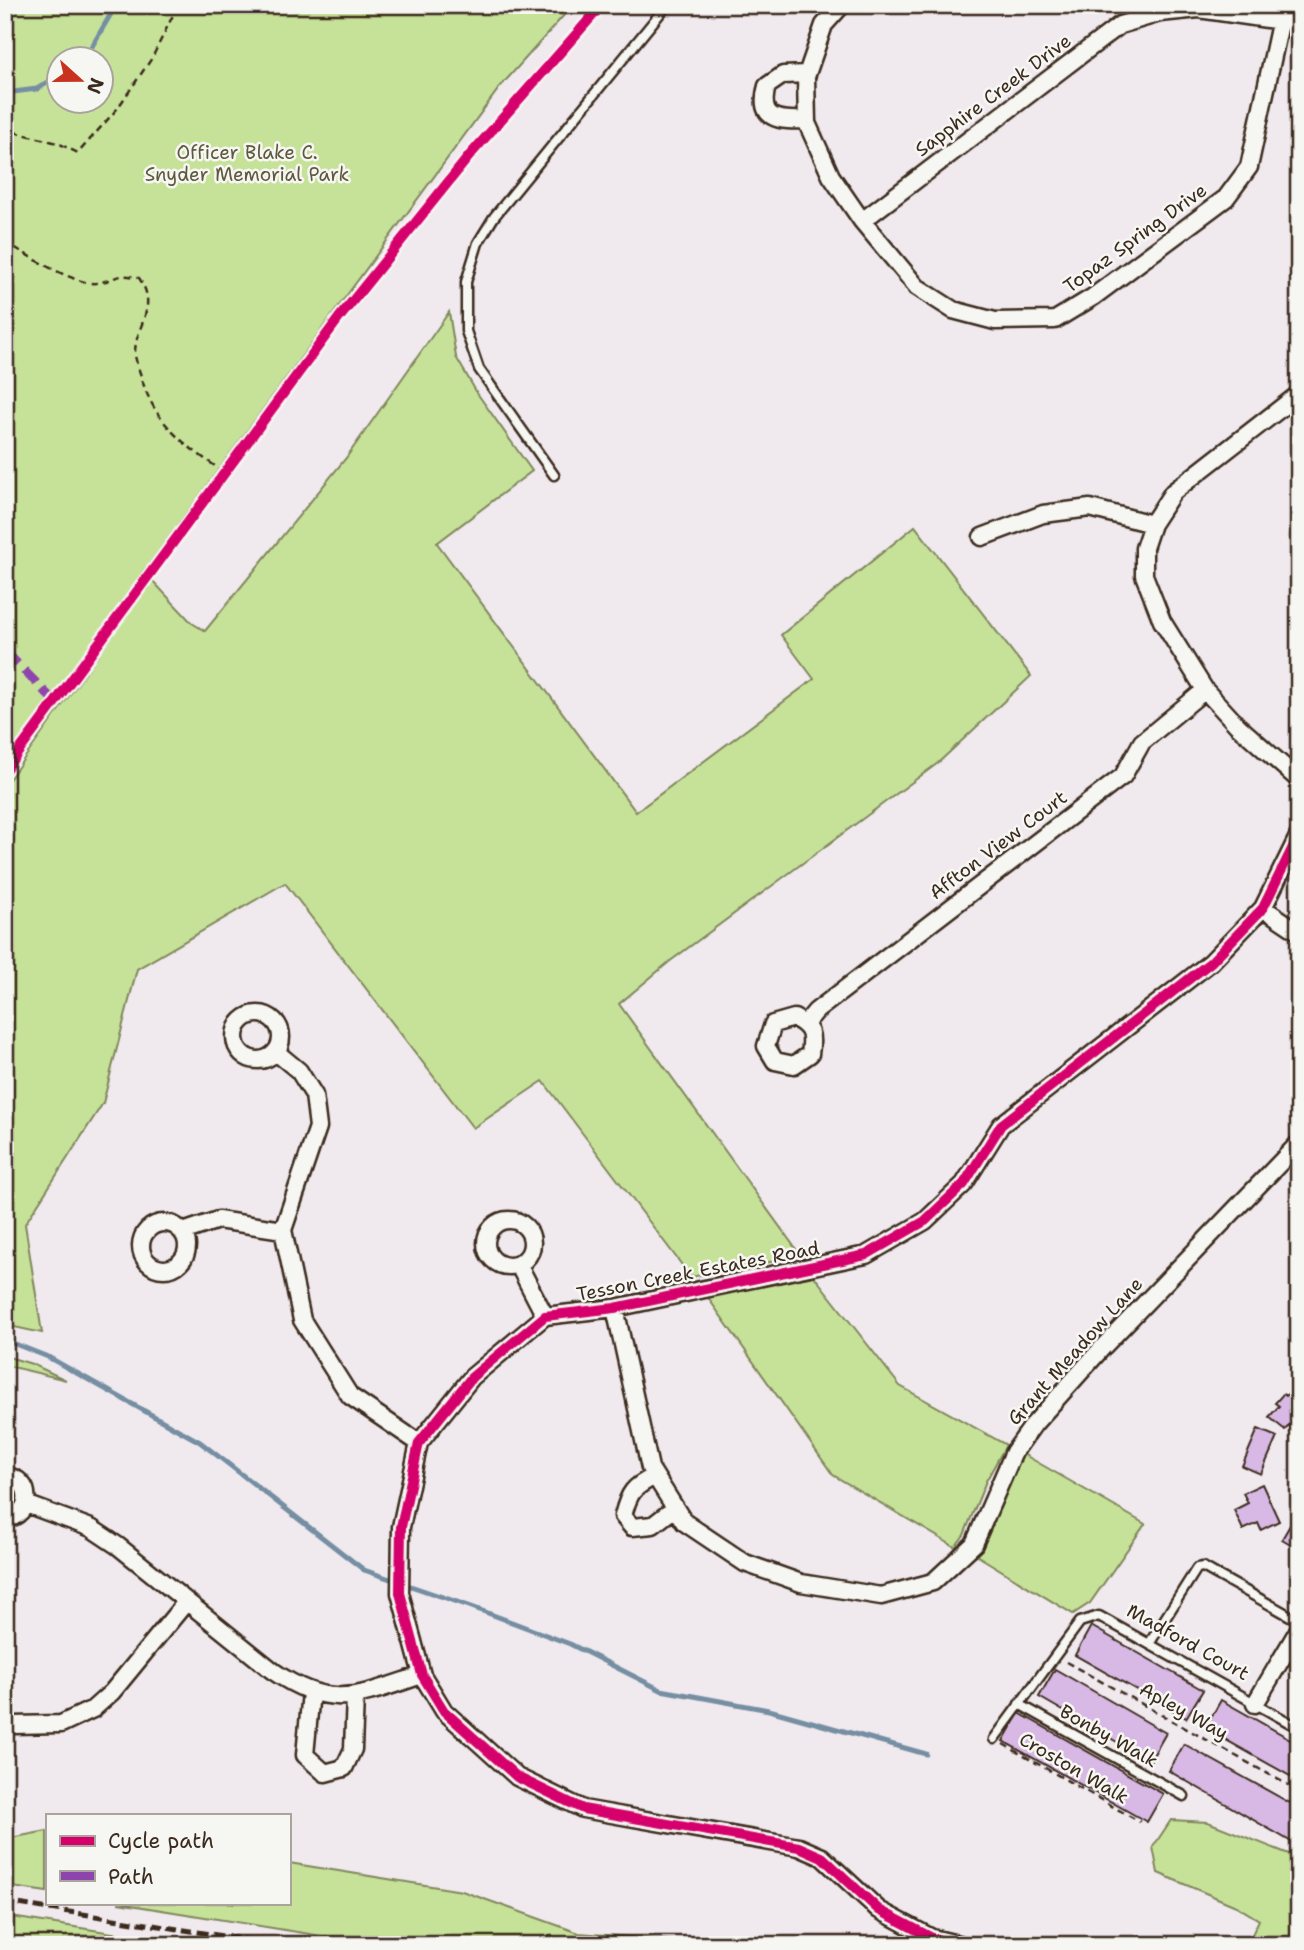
<svg xmlns="http://www.w3.org/2000/svg" width="1304" height="1950" font-family="'Shantell Sans',sans-serif">
<style>
.green{fill:#c6e299;stroke:#80865c;stroke-width:2;fill-rule:evenodd}
.lines{fill:none;stroke-linecap:round;stroke-linejoin:round}
.stream{stroke:#758ea2;stroke-width:5}
.building{fill:#d8b9e5;stroke:#3b2a1e;stroke-width:2}
.service-casing{stroke:#3b2a1e;stroke-width:13}
.minor-casing{stroke:#3b2a1e;stroke-width:21}
.path{stroke:#3b2a1e;stroke-width:2.5;stroke-dasharray:7 5;stroke-linecap:butt}
.service{stroke:#f6f6f2;stroke-width:8}
.minor{stroke:#f6f6f2;stroke-width:16}
.rail{stroke:#3b2a1e;stroke-width:5;stroke-dasharray:10 5;stroke-linecap:butt}
.quiet{stroke:#8e44ad;stroke-width:9;stroke-dasharray:18 9;stroke-linecap:butt}
.cycleway-casing{stroke:#f6f6f2;stroke-width:15}
.cycleway{stroke:#d6006c;stroke-width:10}
.labels{text-anchor:middle;dominant-baseline:central;stroke-width:5;stroke-linejoin:round;paint-order:stroke}
.street-label{font-size:19px;fill:#3b2a1e;stroke:#f6f6f2}
.park-label{font-size:19px;fill:#5e583d;stroke:#f6f6f2}
</style>
<rect width="100%" height="100%" fill="#f0eaef"/>
<filter id="ink" filterUnits="userSpaceOnUse"><feTurbulence type="fractalNoise" baseFrequency=".0143" numOctaves="2"/><feDisplacementMap in="SourceGraphic" scale="14" xChannelSelector="R" yChannelSelector="G"/><feConvolveMatrix kernelMatrix="1 2 1 2 8 2 1 2 1" color-interpolation-filters="sRGB"/></filter>
<g filter="url(#ink)">
<path class="green" d="M5,5H573L500,87L5,760ZM60,60H102V102H60Z
M449,312L456,357L477,393L532,471L437,543L636,812L814,679L781,635L915,526L1031,676L938,763L669,962L619,1004L801,1256L691,1277L543,1081L473,1128L285,883L137,969L103,1103L25,1224L42,1333L5,1325V785L152,580L192,623L205,631L346,458Z
M814,1276L900,1386L1006,1445L986,1481L964,1535L955,1547L833,1475L706,1295Z
M5,1356L32,1364L66,1380L9,1366L5,1367Z
M1023,1454L1145,1524L1090,1603L1073,1614L976,1555L993,1524L1013,1472Z
M1171,1820L1208,1822L1299,1858V1945H1247L1259,1920L1236,1906L1158,1873L1153,1847Z
M47,1831V1892L5,1886V1839Z
M289,1863L462,1891L579,1933L729,1945H378L118,1903H289Z
M5,1916L163,1941L187,1945H27L5,1941Z"/>
<g class="lines">
<path class="stream" d="M84,60L112,12V5
M5,93L37,89L60,75
M5,1340L48,1357L200,1442L364,1570L469,1606L570,1644L661,1690L769,1710L926,1754"/>
</g>
<path class="building" d="M1291,1390L1299,1395V1415L1285,1430L1269,1417L1279,1406L1275,1403L1283,1394L1286,1396Z
M1258,1429L1277,1437L1261,1474L1242,1466Z
M1262,1484L1279,1521L1261,1530L1258,1523L1243,1530L1234,1510L1248,1503L1243,1493Z
M1293,1520L1299,1523V1549L1282,1539Z
M1091,1626L1203,1690L1186,1718L1075,1655Z
M1055,1669L1166,1733L1150,1761L1039,1697Z
M1221,1700L1299,1744V1781L1205,1728Z
M1019,1713L1163,1794L1147,1822L1003,1741Z
M1184,1744L1299,1808V1837L1295,1844L1169,1771Z"/>
<g class="lines">
<g class="service-casing">
<path id="service" d="M554,475L479,369L466,331V282L478,243L494,217L667,5
M1149,1644L1197,1568L1203,1567L1299,1621
M1019,1704L1184,1796
M994,1739L1080,1622L1099,1616L1299,1728"/>
</g>
<g class="minor-casing">
<path id="minor" d="M842,5L824,25L806,77L807,123L831,176L862,221L917,287L953,310L995,321L1055,320L1093,297L1226,198L1249,167L1284,5
M807,120C780,121 757,121 767,86L783,75L807,74
M862,221L1120,25L1160,13L1199,9L1281,21
M1299,394L1173,492L1152,524L1144,548V575L1162,621L1205,690L1237,725L1299,780
M982,537L1043,514L1090,508L1152,524
M1263,908L1299,932
M235 1037a23 23 0 1 1 46 0a23 23 0 1 1-46 0Z
M794,1018C812,1027 813,1035 810,1054L794,1065L775,1061L766,1046L773,1024Z
M805,1024L816,1011L1123,776L1142,742L1205,690
M276,1052L299,1071L314,1095L318,1127L283,1230L302,1320L350,1396L419,1443
M486 1243a23 23 0 1 1 46 0a23 23 0 1 1-46 0Z
M141 1246a23 23 0 1 1 46 0a23 23 0 1 1-46 0Z
M183,1232L218,1220L283,1230
M518,1264L545,1316
M615,1308L650,1468L684,1522L745,1563L801,1583L881,1596L933,1582L974,1544L1014,1452L1034,1424L1102,1348L1299,1143
M5,1476C34,1478 33,1516 5,1519
M655,1476C633,1487 629,1492 623,1516L632,1527L653,1525L675,1508
M26,1504L91,1528L118,1546L273,1671C332,1712 360,1695 422,1675
M311,1692L305,1755L325,1773L344,1768L353,1749L355,1696
M1255,1704L1299,1629
M5,1723L13,1725L61,1724L93,1709L112,1692L186,1602
M962,1945L932,1938L879,1910L822,1857L799,1847L583,1809L517,1777L444,1711L422,1675L400,1593L401,1527L419,1443L472,1377L545,1316L615,1308L866,1255L925,1221L964,1184L1001,1125L1211,962L1263,908L1299,835"/>
</g>
<path class="path" d="M5,140L14,132L58,143L78,153L117,109L152,58L178,5
M5,241C22,253 77,286 96,283C117,280 115,272 139,278C160,308 134,326 135,355C136,362 139,370 141,376C153,422 186,447 224,472
M1066,1662L1299,1791
M1003,1744L1140,1822"/>
<use href="#service" class="service"/>
<use href="#minor" class="minor"/>
<path class="rail" d="M5,1902L281,1945"/>
<path class="quiet" d="M5,651L55,702"/>
<g class="cycleway-casing">
<path id="cycleway" d="M5,770L339,318L470,155L602,5
M962,1945L932,1938L879,1910L822,1857L799,1847L583,1809L517,1777L444,1711L422,1675L400,1593L401,1527L419,1443L472,1377L545,1316L615,1308L866,1255L925,1221L964,1184L1001,1125L1211,962L1263,908L1299,835"/>
</g>
<use href="#cycleway" class="cycleway"/>
</g>
</g>
<g class="labels">
<g class="street-label">
<text transform="translate(993 95) rotate(-37)">Sapphire Creek Drive</text>
<text transform="translate(1135 238) rotate(-36)">Topaz Spring Drive</text>
<text transform="translate(998 845) rotate(-37)">Affton View Court</text>
<text transform="translate(698 1271) rotate(-11)">Tesson Creek Estates Road</text>
<text transform="translate(1075 1351) rotate(-48)">Grant Meadow Lane</text>
<text transform="translate(1188 1642) rotate(29)">Madford Court</text>
<text transform="translate(1184 1711) rotate(29)">Apley Way</text>
<text transform="translate(1109 1736) rotate(29)">Bonby Walk</text>
<text transform="translate(1074 1768) rotate(30)">Croston Walk</text>
</g>
<g class="park-label">
<text x="247" y="152">Officer Blake C.<tspan x="247" dy="22">Snyder Memorial Park</tspan></text>
</g>
</g>
<rect width="1304" height="1950" fill="none" stroke="#f6f6f2" stroke-width="28"/>
<rect x="14" y="14" width="1276" height="1922" fill="none" stroke="#3b2a1e" stroke-width="2.5" filter="url(#ink)"/>
<rect x="46" y="1814" width="245" height="91" fill="#f6f6f2" stroke="#aba49d" stroke-width="2"/>
<rect x="60" y="1836" width="35" height="10" fill="#d6006c" stroke="#aba49d" stroke-width="2"/>
<text x="108" y="1848" font-size="21" fill="#3b2a1e">Cycle path</text>
<rect x="60" y="1871" width="35" height="10" fill="#8e44ad" stroke="#aba49d" stroke-width="2"/>
<text x="108" y="1884" font-size="21" fill="#3b2a1e">Path</text>
<g transform="translate(80 80) rotate(111)"><circle r="33" fill="#f6f6f2" stroke="#aba49d" stroke-width="2"/>
<path d="M0-5L12 26L0 18L-12 26Z" fill="#c8321e"/>
<text y="-10" font-size="19" font-weight="bold" text-anchor="middle" fill="#3b2a1e">N</text>
</g>
</svg>
